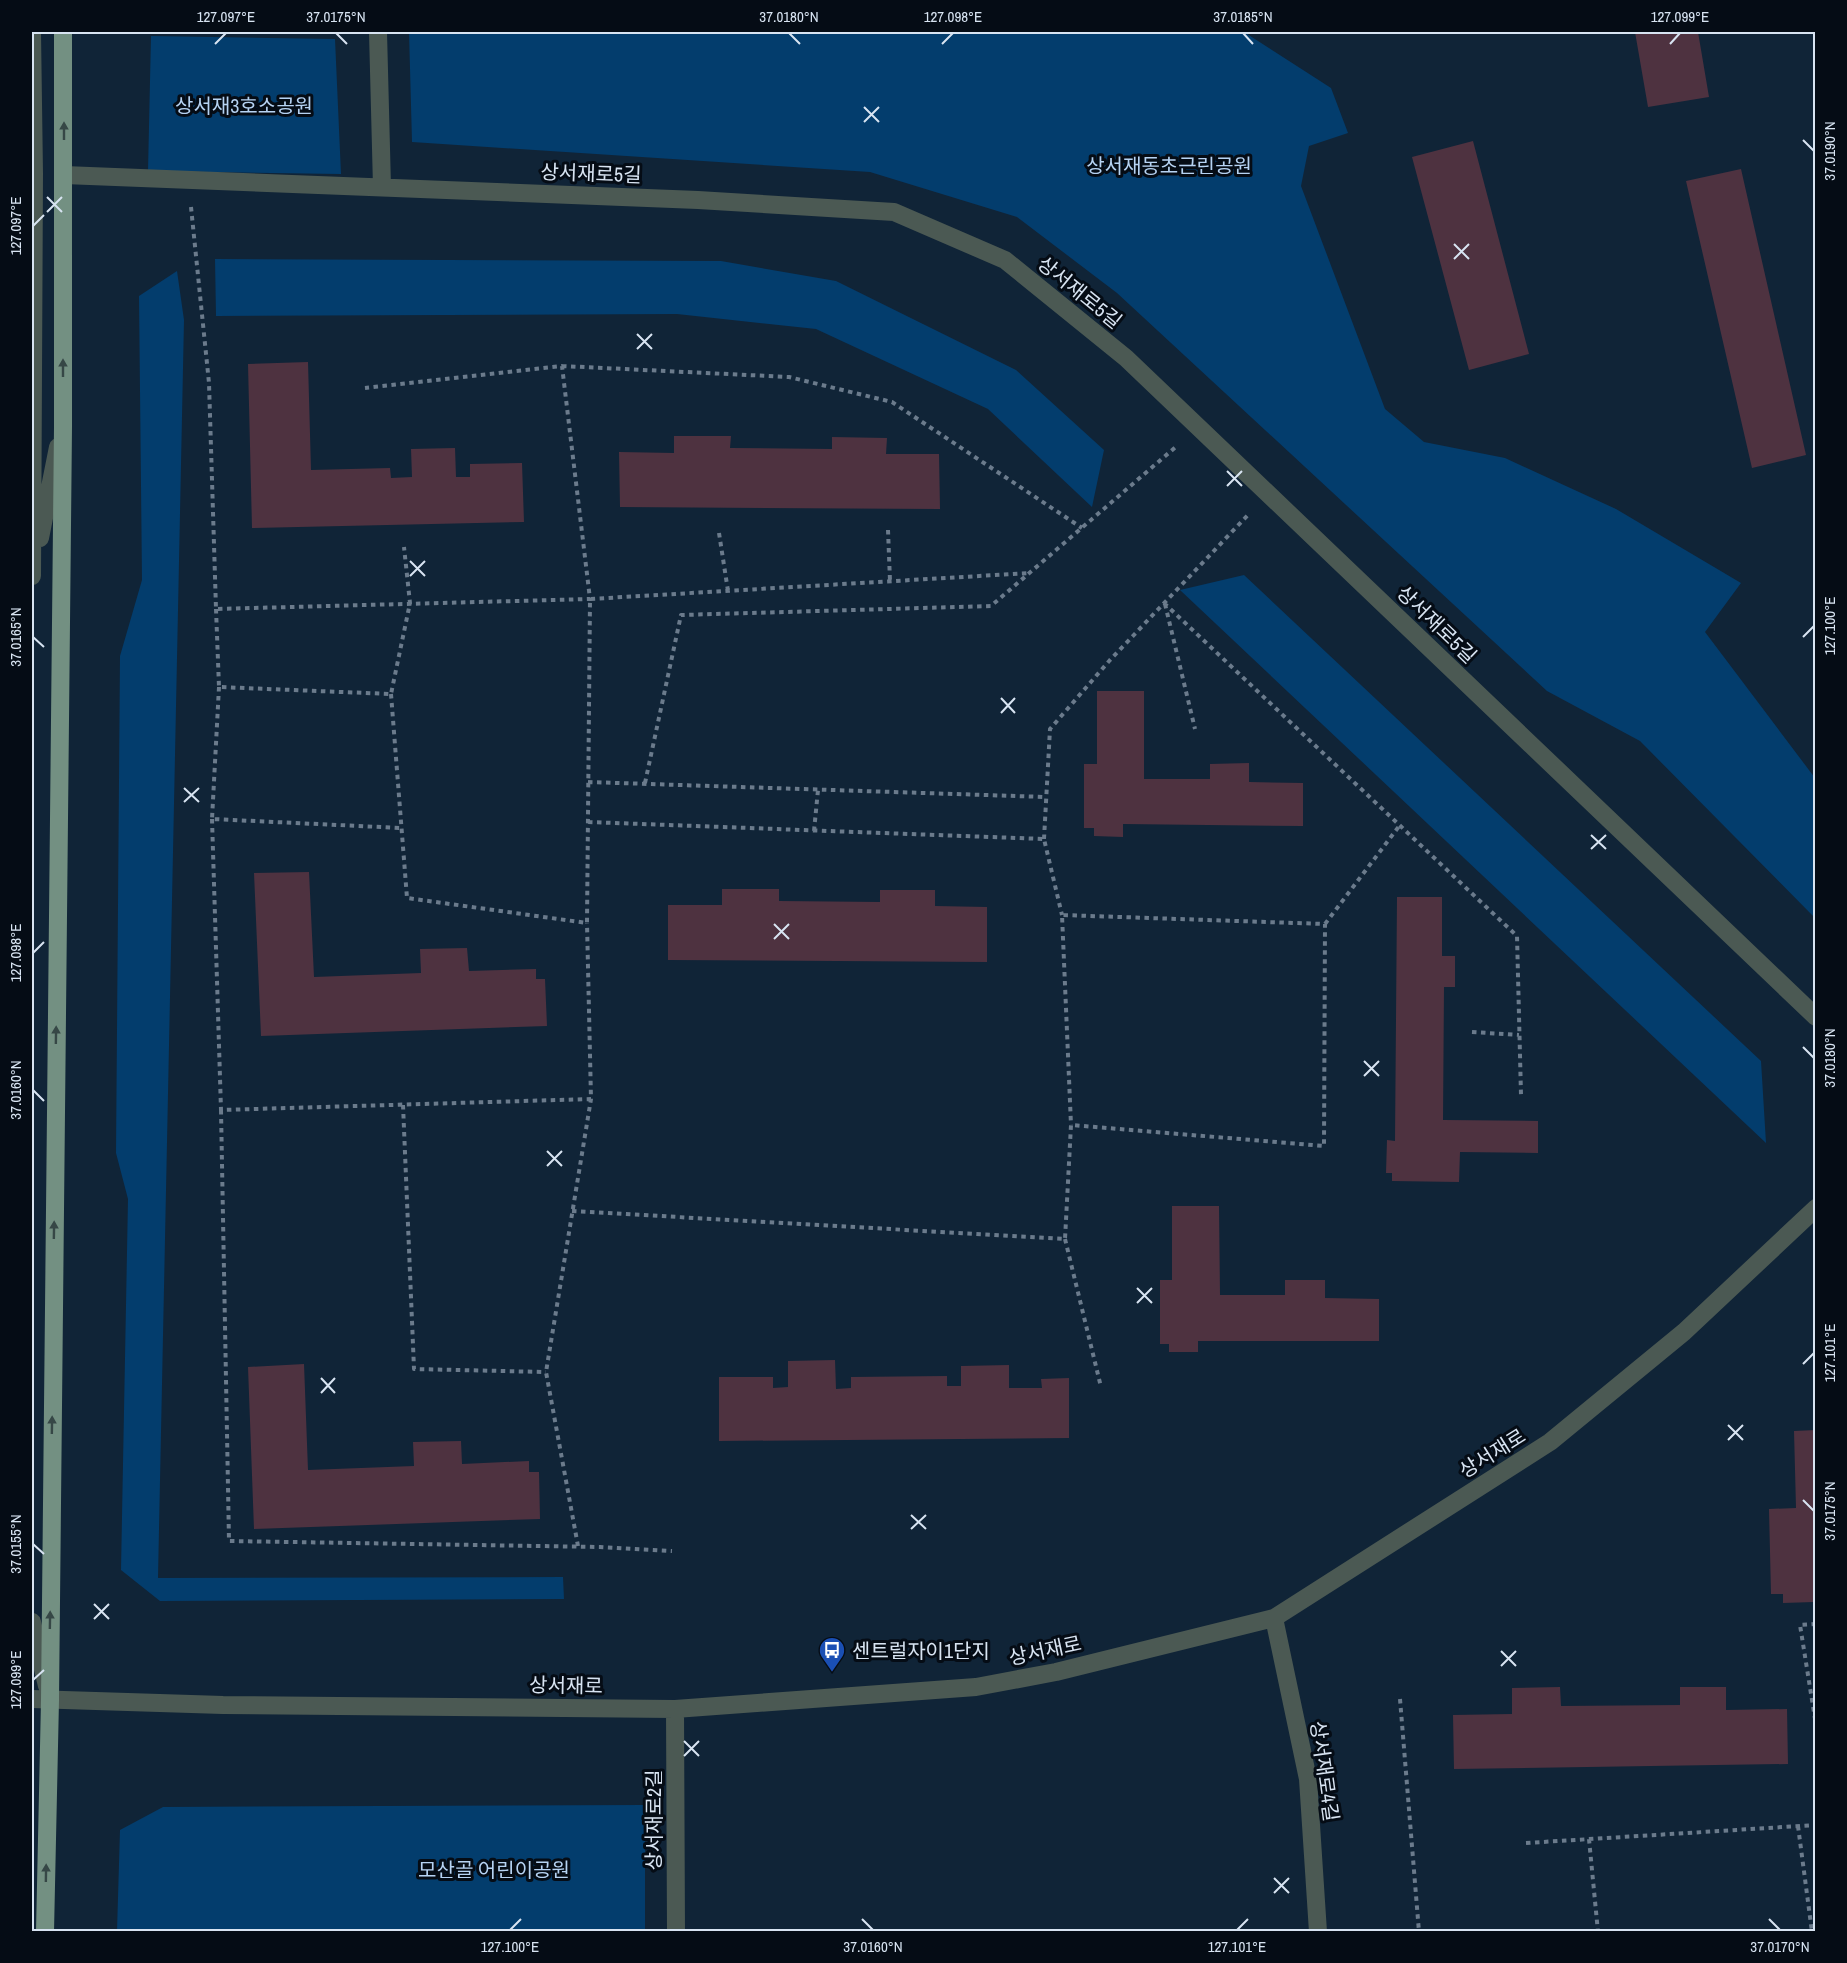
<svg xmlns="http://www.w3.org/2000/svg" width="1847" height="1963" font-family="'Archivo Narrow','Noto Sans KR',sans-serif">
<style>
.green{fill:#033d6d}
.building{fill:#4e3240}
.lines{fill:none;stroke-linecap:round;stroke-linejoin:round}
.path{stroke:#6b7b8c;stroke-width:4;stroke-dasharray:4.5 4.5;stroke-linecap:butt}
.minor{stroke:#4b5953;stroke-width:18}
.major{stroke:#739082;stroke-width:18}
.oneway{fill:#364746}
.ticks{fill:none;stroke:#d8e4f2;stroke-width:2}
.labels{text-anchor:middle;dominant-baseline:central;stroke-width:6;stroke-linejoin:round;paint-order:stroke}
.park-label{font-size:20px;fill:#b6d3f3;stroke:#050c15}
.street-label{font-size:20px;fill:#d8e4f2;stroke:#050c15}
.poi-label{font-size:20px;fill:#d8e4f2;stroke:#050c15;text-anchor:start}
.neatline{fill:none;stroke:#d8e4f2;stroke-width:2}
.ticks-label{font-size:15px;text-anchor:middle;fill:#d8e4f2}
</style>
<rect width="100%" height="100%" fill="#102437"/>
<path class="green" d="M409,32H1244L1331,88L1348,133L1309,146L1301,186L1385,409L1424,442L1505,458L1616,509L1741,583L1705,632L1815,778V918L1640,741L1547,691L1117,293L1017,217L870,172L412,142Z
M151,36L335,39L341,174L148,171Z
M215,259L721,261L836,281L1016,370L1104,450L1092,507L988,409L816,329L677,314L216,316Z
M177,271L184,320L158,1578L563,1577L564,1599L160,1601L121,1570L128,1199L116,1153L120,656L142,580L139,296Z
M1244,575L1761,1061L1766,1143L1180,590Z
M645,1805V1931H117L120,1830L163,1807Z"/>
<path class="building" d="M1635,32H1698L1709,97L1648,107Z
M1473,141L1529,354L1469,370L1412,157Z
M1741,169L1806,455L1752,468L1686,181Z
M308,362L311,470L390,468L391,478L412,477L411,449L455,448L456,477H470V464L522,463L524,522L252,528L248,364Z
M674,436H731L730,448L832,449V437L887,438L886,454H939L940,509L620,507L619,452L674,453Z
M1097,691H1144V779H1210V764L1249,763V782L1303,783V826L1123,824V837L1094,836V828H1084V764H1097Z
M309,872L314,977L421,973L420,949L467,948L469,971L536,969V979H545L547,1026L261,1036L254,873Z
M722,889H779V901L880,902V890H935V906L987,907V962L668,960V905H722Z
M1397,897H1442V956H1455V987H1444L1443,1120L1538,1121V1153L1460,1152L1459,1182L1392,1181V1173H1386L1387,1140L1395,1141Z
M1172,1206H1219L1220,1295H1285V1280H1325V1298L1379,1299V1341H1198V1352H1169V1344H1160V1280H1172Z
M835,1360L836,1389L851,1388V1377L947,1376V1386H961V1366L1009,1365V1388H1042L1041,1379L1069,1378V1438L719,1441V1377H773V1388L788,1387V1361Z
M304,1364L308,1470L414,1466L413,1442L461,1441L462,1464L529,1461V1472H539L540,1519L254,1529L248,1367Z
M1816,1430L1814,1602L1783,1603V1594H1771L1769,1509L1796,1508L1794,1431Z
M1560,1687L1561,1706L1680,1705V1687H1726V1710L1787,1709L1788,1764L1454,1769L1453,1715L1512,1714V1688Z"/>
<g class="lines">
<path class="path" d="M191,207L209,383L216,609L590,599L562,366L365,388
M562,366L789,377L892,402L1082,528
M888,530L890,581
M719,533L728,591
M1164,603L1517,936L1521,1095
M1165,604L1195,729
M216,609L219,687L391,694L410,603L404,547
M219,687L212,819L401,828
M391,694L407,898L587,923L590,599L1030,573
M588,782L1046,797
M645,783L681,615L991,606L1178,445
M212,819L221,1110L591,1099L587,923
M588,822L1044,839L1062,915
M814,831L818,790
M1044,839L1050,729L1110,660L1248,515
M1325,924L1400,825
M1472,1032L1519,1035
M403,1105L414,1369L546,1372
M221,1110L229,1541L600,1547L672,1551
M572,1211L1065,1239L1071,1125L1324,1146L1325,924L1062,915L1071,1125
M1065,1239L1101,1387
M578,1546L546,1372L591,1099
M1816,1624L1800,1625L1816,1725
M1400,1699L1419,1932
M1798,1826L1812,1932
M1589,1839L1598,1932
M1526,1843L1816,1825"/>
<path class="minor" d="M32,32L34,174L32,576
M378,32L382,187
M64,175L698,200L894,212L1005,260L1126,358L1816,1017
M40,538L58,447
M1274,1618L1308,1779L1318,1932
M32,1622L47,1686
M32,1699L223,1705L675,1709L976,1687L1056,1672L1274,1618L1550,1442L1684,1332L1816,1208
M675,1709L676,1932"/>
<path class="major" d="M45,1932L50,1700L63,427V32"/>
</g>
<defs><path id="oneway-solid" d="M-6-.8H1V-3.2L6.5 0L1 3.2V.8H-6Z" transform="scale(1.5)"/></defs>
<g class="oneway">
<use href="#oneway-solid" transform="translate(64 131) rotate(-90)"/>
<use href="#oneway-solid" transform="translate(63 368) rotate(-90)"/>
<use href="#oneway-solid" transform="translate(56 1035) rotate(-89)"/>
<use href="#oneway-solid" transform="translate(54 1230) rotate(-89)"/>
<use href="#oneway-solid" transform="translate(52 1425) rotate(-89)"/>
<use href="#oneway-solid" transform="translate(50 1620) rotate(-89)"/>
<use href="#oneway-solid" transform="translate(46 1873) rotate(-89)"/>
</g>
<path class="ticks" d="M336,33L347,44M789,33L800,44M1243,33L1253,44M215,44L226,33M942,44L953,33M1670,44L1680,33M864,107L879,122M864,122L879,107M1803,140L1814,151M47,197L62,212M47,212L62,197M33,226L44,215M1454,244L1469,259M1454,259L1469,244M637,334L652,349M637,349L652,334M1227,471L1242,486M1227,486L1242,471M410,561L425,576M410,576L425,561M33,637L44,647M1803,637L1814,626M1001,698L1015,713M1001,713L1015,698M184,788L199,802M184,802L199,788M1591,835L1606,849M1591,849L1606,835M774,924L789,939M774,939L789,924M33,953L44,942M1803,1047L1814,1058M1364,1061L1379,1076M1364,1076L1379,1061M33,1090L44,1101M547,1151L562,1166M547,1166L562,1151M1137,1288L1152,1303M1137,1303L1152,1288M1803,1364L1814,1353M321,1378L335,1393M321,1393L335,1378M1728,1425L1743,1440M1728,1440L1743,1425M1803,1500L1814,1511M911,1515L926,1529M911,1529L926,1515M33,1544L44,1554M94,1604L109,1619M94,1619L109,1604M1501,1651L1516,1666M1501,1666L1516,1651M33,1680L44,1670M684,1741L699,1756M684,1756L699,1741M1274,1878L1289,1893M1274,1893L1289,1878M862,1919L873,1930M1769,1919L1780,1930M510,1930L521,1919M1237,1930L1248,1919"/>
<defs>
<g id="bus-pin" transform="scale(1.35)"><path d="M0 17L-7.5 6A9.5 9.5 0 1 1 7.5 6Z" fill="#1a4fb4" stroke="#050c15"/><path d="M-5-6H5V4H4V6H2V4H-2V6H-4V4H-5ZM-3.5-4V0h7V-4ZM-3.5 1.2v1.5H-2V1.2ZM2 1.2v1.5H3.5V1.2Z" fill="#fff"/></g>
</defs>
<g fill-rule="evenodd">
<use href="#bus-pin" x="832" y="1650"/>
</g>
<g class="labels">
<g class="park-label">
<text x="244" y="105">상서재3호소공원</text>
<text x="1169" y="165">상서재동초근린공원</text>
<text x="494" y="1869">모산골 어린이공원</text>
</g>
<g class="street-label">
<text transform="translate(591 173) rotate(2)">상서재로5길</text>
<text transform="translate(1080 292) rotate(39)">상서재로5길</text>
<text transform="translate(1437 624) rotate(44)">상서재로5길</text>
<text transform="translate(1492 1453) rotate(-32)">상서재로</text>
<text transform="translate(1045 1650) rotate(-12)">상서재로</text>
<text transform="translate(566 1685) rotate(1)">상서재로</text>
<text transform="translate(1325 1771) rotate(82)">상서재로4길</text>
<text transform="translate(653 1820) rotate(-90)">상서재로2길</text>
</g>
<g class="poi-label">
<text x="852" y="1650">센트럴자이1단지</text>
</g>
</g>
<rect width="1847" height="1963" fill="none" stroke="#050c15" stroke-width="66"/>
<rect x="33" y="33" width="1781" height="1897" class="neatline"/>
<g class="ticks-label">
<text x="226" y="22">127.097°E</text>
<text x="336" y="22">37.0175°N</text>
<text x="789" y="22">37.0180°N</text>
<text x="953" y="22">127.098°E</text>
<text x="1243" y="22">37.0185°N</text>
<text x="1680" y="22">127.099°E</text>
<text transform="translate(1830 151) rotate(-90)" y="5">37.0190°N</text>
<text transform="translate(16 226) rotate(-90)" y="5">127.097°E</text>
<text transform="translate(1830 626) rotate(-90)" y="5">127.100°E</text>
<text transform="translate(16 637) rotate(-90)" y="5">37.0165°N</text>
<text transform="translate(16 953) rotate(-90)" y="5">127.098°E</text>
<text transform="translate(1830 1058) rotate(-90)" y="5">37.0180°N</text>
<text transform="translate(16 1090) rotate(-90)" y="5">37.0160°N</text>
<text transform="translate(1830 1353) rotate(-90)" y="5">127.101°E</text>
<text transform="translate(1830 1511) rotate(-90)" y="5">37.0175°N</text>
<text transform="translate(16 1544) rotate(-90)" y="5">37.0155°N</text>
<text transform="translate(16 1680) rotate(-90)" y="5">127.099°E</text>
<text x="510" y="1952">127.100°E</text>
<text x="873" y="1952">37.0160°N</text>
<text x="1237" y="1952">127.101°E</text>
<text x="1780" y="1952">37.0170°N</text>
</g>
</svg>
